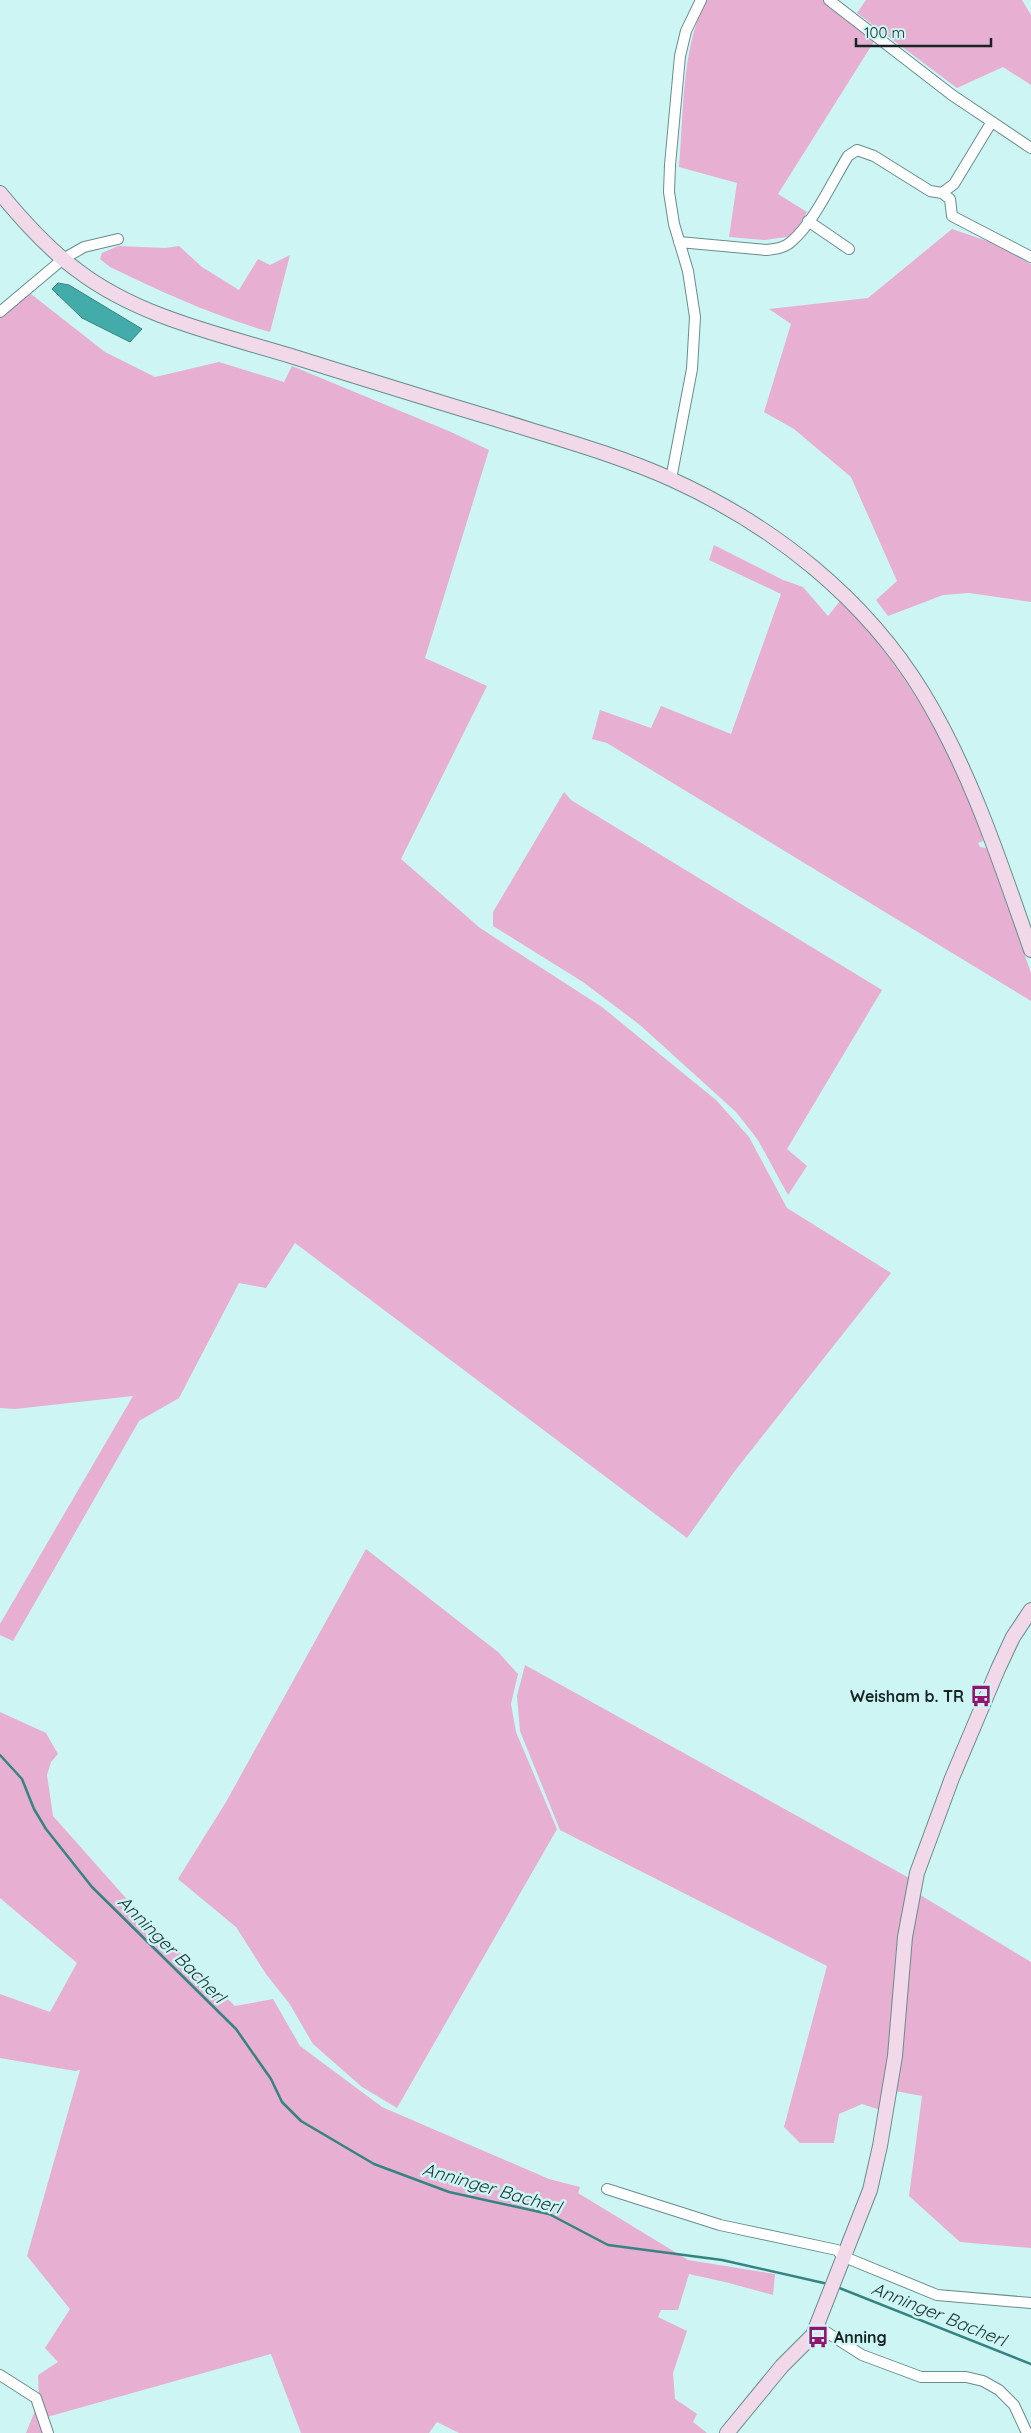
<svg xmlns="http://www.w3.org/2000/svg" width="1031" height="2433" font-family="Quicksand,sans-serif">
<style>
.green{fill:#e7afd1}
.water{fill:#43acaa;stroke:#368482}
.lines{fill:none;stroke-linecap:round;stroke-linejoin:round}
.stream{stroke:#368482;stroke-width:2.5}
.street-casing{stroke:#688d8c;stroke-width:12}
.secondary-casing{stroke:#688d8c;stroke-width:16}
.street{stroke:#fff;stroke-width:10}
.secondary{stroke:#f2d9e9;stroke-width:14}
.labels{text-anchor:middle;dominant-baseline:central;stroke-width:5;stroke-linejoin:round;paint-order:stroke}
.poi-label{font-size:16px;font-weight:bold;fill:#162524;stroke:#cdf5f4;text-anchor:end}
.water-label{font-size:18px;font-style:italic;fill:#1a3231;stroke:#cdf5f4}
</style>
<rect width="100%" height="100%" fill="#cdf5f4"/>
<path class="green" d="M706,0H826L875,40L778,194L807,212L793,236L765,240L729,237L737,183L679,167C684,112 681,50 706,0Z
M866,0H1022L1031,15V85L1003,67L957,88L857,13Z
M952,229L993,243L1031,264V602L969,593L943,595L888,616L876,600L897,581L851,477L794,429L764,412L791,324L769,309L868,298Z
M118,246L165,248L179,246L202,267L239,290L258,259L270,265L290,255L270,332C214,316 162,292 110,267L100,259L102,253Z
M31,294L105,352L155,377L219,362L284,382L292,366L451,432L489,450L425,658L487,686L401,859L480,928L602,1007L716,1100L749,1137L787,1208L891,1273L734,1472L687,1538L295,1243L266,1288L239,1283L179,1398L139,1421L13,1641L0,1635V1624L133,1396L15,1409L0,1408V317Z
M714,545L783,580L803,587L828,616L840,601C892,652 932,717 962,784C971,803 980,820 983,841L978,843L980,847L986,848L990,856L1031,973V1001L607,743L592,739L600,710L651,728L661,706L731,734L781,594L709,560Z
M564,792L571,800L882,990L787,1149L807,1166L788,1195L758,1140L736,1112L640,1025L583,982L493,926V912Z
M366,1549L498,1652L518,1674L511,1704L516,1732L557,1829L397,2108L362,2087L313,2044L289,2003L266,1974L236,1927L178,1879L226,1802Z
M525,1665L911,1879L883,2111L862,2104L839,2114L834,2143H800L784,2127L827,1966L560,1830L520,1731L517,1696Z
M0,1712L46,1733L58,1754L51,1762L47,1775L53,1816L140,1914L235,2006L273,1999L300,2046L382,2107L549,2179L580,2187L578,2193L688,2260L775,2274L773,2295L725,2282L689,2274L678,2310H661L658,2317L687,2331L673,2373L675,2399L697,2414L693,2422L707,2433H459L437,2422L429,2433H301L271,2354L47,2417L39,2399L38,2375L58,2362L45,2348L70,2309L27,2256L80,2070L75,2071L0,2058V1994L50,2012L77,1963L0,1898Z
M917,1893L1031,1962V2248L960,2242L909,2196L922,2096L895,2091Z
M36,2408L45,2433H26Z"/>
<path class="water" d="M58,283L69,285L142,329L130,342L82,318L52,289Z"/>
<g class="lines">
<path class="stream" d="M0,1755L22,1779L34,1809L46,1829L92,1887L236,2029L271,2079L282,2102L301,2121L374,2164L449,2192L549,2214L608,2245L722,2260L828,2284
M837,2287L1031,2364"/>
<g class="street-casing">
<path id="street" d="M829,0L952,95L1031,148
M942,193L950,199L952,216L1031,257
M808,221L849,249
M679,242L766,250C775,249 785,248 792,241C814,222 832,182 848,156L857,150L874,156L930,191L942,193L954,184L991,123
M0,312L63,259L84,247L118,239
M671,479L692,369L695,317L688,271L674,224L669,192L670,165L680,56L686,31L701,0
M607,2189L720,2225L837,2250L842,2256L937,2295L1031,2303
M817,2326L862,2355L921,2377H966L983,2381L999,2390L1014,2405L1027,2433
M0,2375L36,2398L48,2433"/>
</g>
<g class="secondary-casing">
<path id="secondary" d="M0,193C23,221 48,249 77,270C138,317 219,334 291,356C358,377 425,398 492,418C552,437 616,454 673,480C774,526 865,598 923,693C972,774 1000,862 1031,950
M727,2433L782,2366L813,2335L870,2190L880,2146L895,2056L905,1937L917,1873L952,1778L998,1669L1013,1637L1031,1610"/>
</g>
<use href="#street" class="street"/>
<use href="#secondary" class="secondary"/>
</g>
<defs>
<g id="bus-bare" transform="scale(1.725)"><path d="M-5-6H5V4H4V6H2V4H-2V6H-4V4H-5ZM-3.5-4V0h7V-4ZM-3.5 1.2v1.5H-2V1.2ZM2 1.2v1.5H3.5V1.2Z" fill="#921470" stroke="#cdf5f4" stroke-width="2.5" paint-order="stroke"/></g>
</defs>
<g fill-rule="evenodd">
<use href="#bus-bare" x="981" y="1696"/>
<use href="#bus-bare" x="818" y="2337"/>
</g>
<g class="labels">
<g class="poi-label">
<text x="964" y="1696">Weisham b. TR</text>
<text x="834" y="2337" text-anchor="start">Anning</text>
</g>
<g class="water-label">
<text transform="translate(172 1949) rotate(45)">Anninger Bacherl</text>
<text transform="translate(492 2188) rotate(16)">Anninger Bacherl</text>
<text transform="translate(939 2314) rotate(22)">Anninger Bacherl</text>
</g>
</g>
<path d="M856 38v8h135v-8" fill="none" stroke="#162524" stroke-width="2.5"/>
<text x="864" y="38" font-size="15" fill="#162524" stroke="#cdf5f4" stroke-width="4" paint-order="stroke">100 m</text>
</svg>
